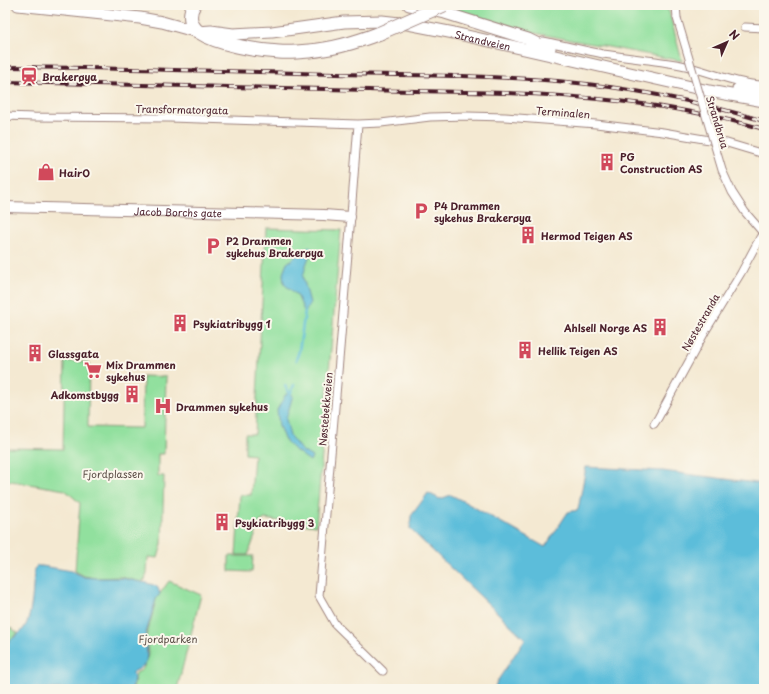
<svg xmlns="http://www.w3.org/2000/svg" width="769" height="694" font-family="'Playpen Sans',sans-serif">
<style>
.green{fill:#91e09e;stroke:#6e8064}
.water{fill:#5bbdda;stroke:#526e82}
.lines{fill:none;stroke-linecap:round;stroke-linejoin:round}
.stream{stroke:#5bbdda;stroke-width:2.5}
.street-casing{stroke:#9f847e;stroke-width:9}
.secondary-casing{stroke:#9f847e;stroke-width:12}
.primary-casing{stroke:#9f847e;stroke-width:13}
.highway-casing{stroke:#9f847e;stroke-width:15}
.street{stroke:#fff;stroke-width:7}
.secondary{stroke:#fff;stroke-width:10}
.primary{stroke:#fff;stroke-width:11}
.highway{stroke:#fff;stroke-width:13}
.rail-casing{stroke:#4a1f2b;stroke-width:4}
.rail{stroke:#fbf7ec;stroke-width:2.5;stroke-dasharray:8;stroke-linecap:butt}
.street-bridge-casing{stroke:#9f847e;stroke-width:9;stroke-linecap:butt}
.highway-bridge-casing{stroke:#9f847e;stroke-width:15;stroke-linecap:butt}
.street-bridge{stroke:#fff;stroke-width:7}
.highway-bridge{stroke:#fff;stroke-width:13}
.labels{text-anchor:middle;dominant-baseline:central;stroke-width:4;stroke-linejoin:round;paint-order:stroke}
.street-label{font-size:10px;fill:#4a1f2b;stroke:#fbf7ec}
.poi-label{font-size:10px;font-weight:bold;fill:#4a1f2b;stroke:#fbf7ec;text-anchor:start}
.park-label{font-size:10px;fill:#5c4f48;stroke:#fbf7ec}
</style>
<rect width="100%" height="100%" fill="#fbf7ec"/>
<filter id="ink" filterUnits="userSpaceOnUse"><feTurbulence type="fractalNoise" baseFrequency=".025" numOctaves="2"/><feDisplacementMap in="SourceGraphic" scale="8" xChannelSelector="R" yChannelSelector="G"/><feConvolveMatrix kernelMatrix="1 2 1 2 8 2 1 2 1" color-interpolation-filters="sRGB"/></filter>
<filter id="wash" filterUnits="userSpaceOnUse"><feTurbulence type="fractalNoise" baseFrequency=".012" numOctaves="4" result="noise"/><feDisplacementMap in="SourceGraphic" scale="16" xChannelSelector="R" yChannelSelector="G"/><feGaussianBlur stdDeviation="0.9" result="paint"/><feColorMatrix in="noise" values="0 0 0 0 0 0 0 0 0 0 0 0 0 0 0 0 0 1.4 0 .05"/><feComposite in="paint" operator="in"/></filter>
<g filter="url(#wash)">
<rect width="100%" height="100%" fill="#f4e9d2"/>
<path class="green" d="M438,5H590L608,8L662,6L669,11L682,61L529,32Z
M266,228L341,230L316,526L265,519L260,522L248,555H236L240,495H251L254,455L245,454V434H255Z
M65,361L89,362L88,427L142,428L143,376L166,377L164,454H158V476H164L162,544L158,558L148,557L147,573L145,580L141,582L121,577L95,578L84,576L75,571L80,503L65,490L5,480V448L63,449Z
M229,556H253L252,572L229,571Z
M169,581L201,595L177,689H133L136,673L142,670L147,661L148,653L146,637L153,612L156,599Z
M5,624L18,633L5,644Z"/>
<path class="water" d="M309,246L312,249L306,265L303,277L310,303L305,313L297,295L284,284L283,274L286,264Z
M286,394L293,395L286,419L290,436L301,450L312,457L310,461L292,448L284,439L279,426L277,410Z
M586,467L663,471L764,484V689H494L498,680L525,639L410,529L411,516L428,493L440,499L451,495L463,501L545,547L568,512L578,510Z
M37,566H42L72,571L84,577L95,578H121L147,583L156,586L158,588L160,594L156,599L145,637L147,654L146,662L144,665L139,669L133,672L134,678L132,689H5V644C10,640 21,633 24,628C33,616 33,584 34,569Z"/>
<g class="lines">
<path class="stream" d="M296,360L299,351L305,311
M285,386L290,394
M289,397L294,385"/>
</g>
</g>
<g filter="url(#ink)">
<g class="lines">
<g class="street-casing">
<path id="street" d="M676,5L677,18
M745,27L764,28
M543,41C563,45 582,50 603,54C629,58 655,60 681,65C709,71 735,84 764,85
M5,116L34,117L170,118L358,124L381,123L430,117L467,116L505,117L596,124L663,132L727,143L764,154
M358,124L348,254L319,596L335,624L383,671
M654,424L658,418L705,332L741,273L764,230"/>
</g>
<g class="secondary-casing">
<g id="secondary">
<path id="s1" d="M5,207L324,215L350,217"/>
</g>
</g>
<g class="primary-casing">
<g id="primary">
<path id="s2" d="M18,5L140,18L162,22L198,32L211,31L233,34L272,32L344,22L382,21L408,24L454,33L709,91L764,101"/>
<path d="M409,5L445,13L528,39L538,44L550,48"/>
<path d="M738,89L764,93"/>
</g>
</g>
<g class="highway-casing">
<path id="highway" d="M194,5C188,14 190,26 199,32C217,44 257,51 279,52C289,53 299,52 309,51C334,49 357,42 380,33"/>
</g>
<use href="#street" class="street"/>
<use href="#secondary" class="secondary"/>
<use href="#primary" class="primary"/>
<use href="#highway" class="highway"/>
<g class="rail-casing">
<path id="rail" d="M5,67C115,68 225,71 335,74C409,75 483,75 557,81C627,87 697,101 764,121
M5,82C126,84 248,88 369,90C445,92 522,91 598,99C654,104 710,114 764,129"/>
</g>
<use href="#rail" class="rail"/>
<g class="street-bridge-casing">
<path id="street-bridge" d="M677,18L722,170L732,192L745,212L764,234"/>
</g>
<g class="highway-bridge-casing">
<path id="highway-bridge" d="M380,33L444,5"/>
</g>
<use href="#street-bridge" class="street-bridge"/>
<use href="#highway-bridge" class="highway-bridge"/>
</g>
</g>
<defs>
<g id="station-bare" transform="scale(1.38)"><path d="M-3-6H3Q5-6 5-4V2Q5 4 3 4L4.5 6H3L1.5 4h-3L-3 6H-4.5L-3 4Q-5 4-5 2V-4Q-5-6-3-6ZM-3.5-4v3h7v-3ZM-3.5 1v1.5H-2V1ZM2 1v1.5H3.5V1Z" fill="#d1495b" stroke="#fbf7ec" stroke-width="2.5" paint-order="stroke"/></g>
<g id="building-bare" transform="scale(1.38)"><path d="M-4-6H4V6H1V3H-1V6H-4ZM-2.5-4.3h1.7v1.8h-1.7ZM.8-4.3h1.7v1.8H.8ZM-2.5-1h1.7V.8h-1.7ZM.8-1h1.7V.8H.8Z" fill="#d1495b" stroke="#fbf7ec" stroke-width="2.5" paint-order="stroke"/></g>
<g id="shop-bare" transform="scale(1.38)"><path d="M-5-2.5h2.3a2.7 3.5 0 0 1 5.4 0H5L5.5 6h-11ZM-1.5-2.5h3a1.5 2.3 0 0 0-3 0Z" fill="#d1495b" stroke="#fbf7ec" stroke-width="2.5" paint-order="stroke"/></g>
<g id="parking-bare" transform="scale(1.38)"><path d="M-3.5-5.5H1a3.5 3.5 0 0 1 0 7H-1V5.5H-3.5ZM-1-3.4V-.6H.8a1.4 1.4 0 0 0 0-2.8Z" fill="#d1495b" stroke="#fbf7ec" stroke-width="2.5" paint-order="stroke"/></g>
<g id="supermarket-bare" transform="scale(1.38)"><path d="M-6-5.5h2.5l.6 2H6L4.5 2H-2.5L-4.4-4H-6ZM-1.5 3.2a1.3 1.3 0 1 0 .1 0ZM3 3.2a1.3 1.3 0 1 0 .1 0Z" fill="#d1495b" stroke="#fbf7ec" stroke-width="2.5" paint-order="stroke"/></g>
<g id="hospital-bare" transform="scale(1.38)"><path d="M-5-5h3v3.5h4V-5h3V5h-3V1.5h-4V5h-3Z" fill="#d1495b" stroke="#fbf7ec" stroke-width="2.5" paint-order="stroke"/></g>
</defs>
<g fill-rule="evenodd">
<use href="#station-bare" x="29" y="76"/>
<use href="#building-bare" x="607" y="162"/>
<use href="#shop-bare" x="46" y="172"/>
<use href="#parking-bare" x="421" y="211"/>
<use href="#building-bare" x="528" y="235"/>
<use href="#parking-bare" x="213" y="246"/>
<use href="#building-bare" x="180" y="323"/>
<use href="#building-bare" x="660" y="327"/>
<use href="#building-bare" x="525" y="350"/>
<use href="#building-bare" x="35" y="353"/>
<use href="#supermarket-bare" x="93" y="370"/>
<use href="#building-bare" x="132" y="394"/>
<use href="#hospital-bare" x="163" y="406"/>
<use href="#building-bare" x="222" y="522"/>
</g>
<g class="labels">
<g class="street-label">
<text stroke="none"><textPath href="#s2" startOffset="470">Strandveien</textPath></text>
<text transform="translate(182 109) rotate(1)">Transformatorgata</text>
<text transform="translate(563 112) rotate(4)">Terminalen</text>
<text transform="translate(718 122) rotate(73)">Strandbrua</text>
<text stroke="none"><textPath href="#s1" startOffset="173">Jacob Borchs gate</textPath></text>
<text transform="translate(700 322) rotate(-60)">Nøstestranda</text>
<text transform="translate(325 409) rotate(-85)">Nøstebekkveien</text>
</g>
<g class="poi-label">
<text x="42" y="76">Brakerøya</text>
<text x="620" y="156">PG<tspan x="620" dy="12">Construction AS</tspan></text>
<text x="59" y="172">HairO</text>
<text x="434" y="205">P4 Drammen<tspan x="434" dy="12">sykehus Brakerøya</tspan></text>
<text x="541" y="235">Hermod Teigen AS</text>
<text x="226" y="240">P2 Drammen<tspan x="226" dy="12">sykehus Brakerøya</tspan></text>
<text x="193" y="323">Psykiatribygg 1</text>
<text x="647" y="327" text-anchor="end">Ahlsell Norge AS</text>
<text x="538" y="350">Hellik Teigen AS</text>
<text x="48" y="353">Glassgata</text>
<text x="106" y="364">Mix Drammen<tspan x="106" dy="12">sykehus</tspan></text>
<text x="119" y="394" text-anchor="end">Adkomstbygg</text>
<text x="176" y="406">Drammen sykehus</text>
<text x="235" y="522">Psykiatribygg 3</text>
</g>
<g class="park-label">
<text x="113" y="473">Fjordplassen</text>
<text x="168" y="638">Fjordparken</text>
</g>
</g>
<rect width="769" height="694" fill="none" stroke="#fbf7ec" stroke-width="20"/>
<g transform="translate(727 42) rotate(45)" stroke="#fbf7ec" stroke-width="3" paint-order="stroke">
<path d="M0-3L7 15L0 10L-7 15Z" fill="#4a1f2b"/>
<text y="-6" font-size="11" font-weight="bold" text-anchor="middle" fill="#4a1f2b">N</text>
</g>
</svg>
